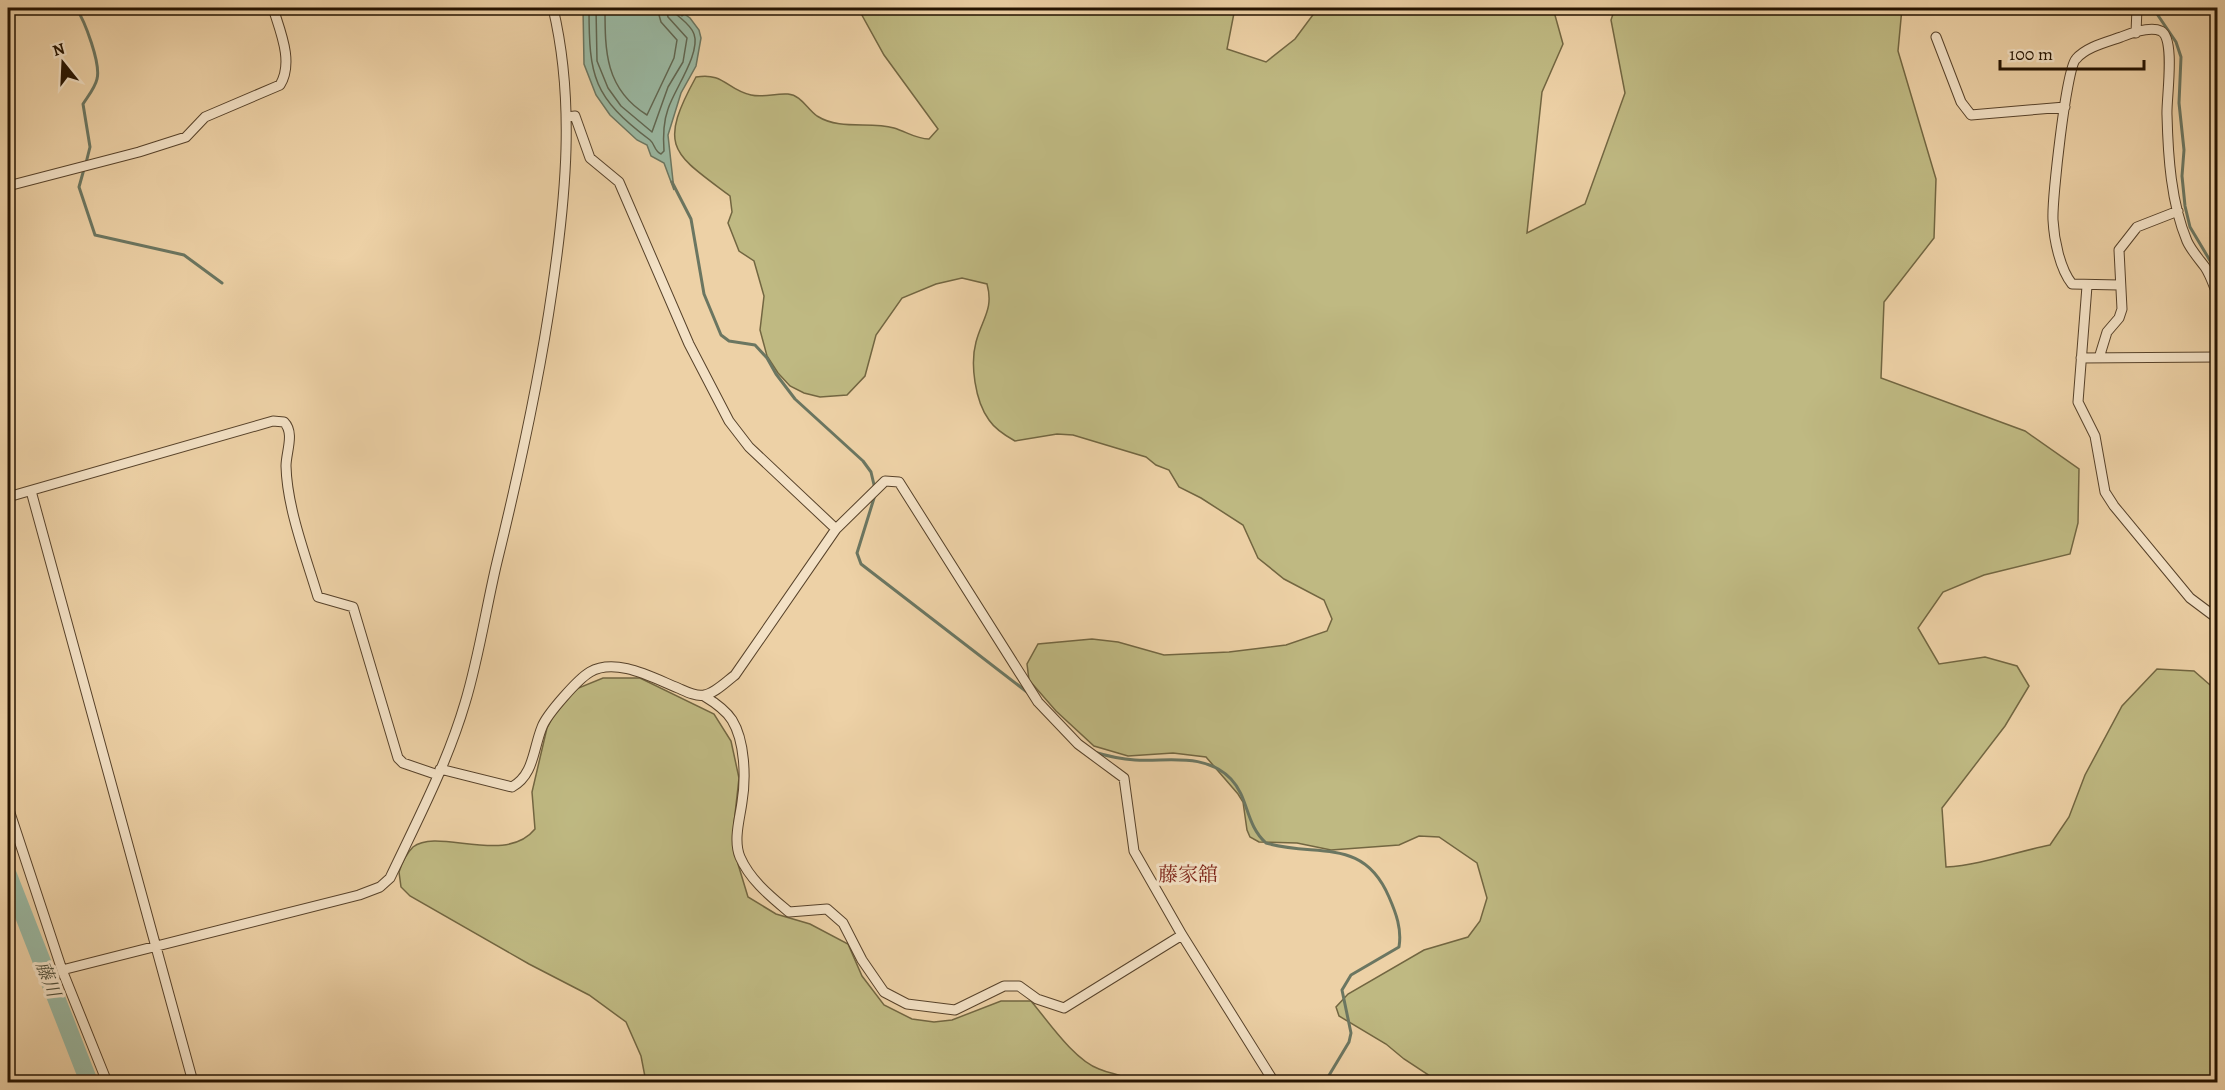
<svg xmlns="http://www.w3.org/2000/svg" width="2225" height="1090" font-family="Alegreya,'Noto Serif JP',serif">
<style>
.green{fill:#bfb982;stroke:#726641;stroke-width:1.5}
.water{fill:#9ab8a2;stroke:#6b7661;stroke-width:1.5}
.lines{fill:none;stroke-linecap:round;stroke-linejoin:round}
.shore{stroke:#606651;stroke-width:1.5}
.stream{stroke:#6b7661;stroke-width:3}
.river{stroke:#9ab8a2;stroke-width:18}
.minor-casing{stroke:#57422a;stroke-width:11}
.minor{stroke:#f3e1c5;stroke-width:9}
.labels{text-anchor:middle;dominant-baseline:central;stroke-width:6;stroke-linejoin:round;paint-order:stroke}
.water-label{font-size:18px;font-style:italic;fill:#4e4d39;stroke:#f3e1c5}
.quarter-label{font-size:20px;fill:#7a1f14;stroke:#f3e1c5}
</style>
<rect width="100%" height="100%" fill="#edd1a6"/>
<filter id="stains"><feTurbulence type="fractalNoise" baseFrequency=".00333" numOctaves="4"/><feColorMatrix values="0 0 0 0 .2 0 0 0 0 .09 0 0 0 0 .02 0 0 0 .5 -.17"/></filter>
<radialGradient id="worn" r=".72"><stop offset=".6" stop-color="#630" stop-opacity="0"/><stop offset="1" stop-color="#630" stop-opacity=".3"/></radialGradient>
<path class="green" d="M858,8H1235L1227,49L1266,62L1295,39L1318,8H1553L1563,44L1542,92L1527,233L1585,204L1625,93L1611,20L1615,8H1658L1685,12L1689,8H1902L1898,51L1936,179L1934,238L1884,302L1881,378L2025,431L2079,469L2078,523L2070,554L1984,575L1943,592L1918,628L1939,664L1985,657L2017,666L2029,686L2005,726L1942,808L1946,867C1981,865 2015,852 2050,845L2069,817L2085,775L2122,706L2157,669L2194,671L2217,691V1082H1439L1404,1059L1386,1044L1339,1016L1336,1007L1348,994L1424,950L1468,937L1480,921L1487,898L1477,863L1439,837L1419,836L1399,845L1331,850L1297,843L1259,842L1250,837L1247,830L1243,802L1238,794L1206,757L1173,753L1128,756L1094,746L1056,711L1029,680L1027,664L1038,644L1092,639L1118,642L1164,655L1229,652L1286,645L1327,631L1332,619L1324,600L1284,579L1258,558L1243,525L1201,498L1179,487L1169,470L1156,465L1146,457L1073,435L1057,434L1015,441C1006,436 995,429 989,420C975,401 970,364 976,342C982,319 994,309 987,284L962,278L936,284L902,298L876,335L865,376L847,395L820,397L804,393L790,386L778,373L767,356L760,330L764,296L754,261L739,251L728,223L732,212L730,196C673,153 657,148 696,77C724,72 727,90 751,95C764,98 775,93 788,94C801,95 807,109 817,116C841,131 869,121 894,128C907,132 916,139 929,139L938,129L884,55Z
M603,678H640L714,714L731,741L739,778L734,823L738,864L748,897L776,914L810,924L848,944L862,976L884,1005L912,1019L934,1022L952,1020L1001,1001H1031C1048,1021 1074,1060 1099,1069C1113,1075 1120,1073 1133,1082H646L641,1056L626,1022L589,995L529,964L410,896L401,887L399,872C402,863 406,854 413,847C438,827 505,866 535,829L532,792L547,728L558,707L571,691Z"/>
<path class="water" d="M583,8H676L690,18L699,30L701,38L696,66L681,93L668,135L674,190L664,163L651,156L647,145L637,140L610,115L596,95L584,64Z"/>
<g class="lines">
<path class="shore" d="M589,8C589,77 593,97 650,140C655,144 654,151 661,154L664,151C663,137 663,123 668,109C674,90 701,53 694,34C691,25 681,19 675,13L673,8
M596,8L597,61L608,88L621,106L652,132L668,87L683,62L687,38L668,17L666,8
M605,8C605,51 605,89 647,115L674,58L677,40L661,22L657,8"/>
<path class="stream" d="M76,8C85,21 101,64 97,79C95,88 88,96 83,104L90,147L86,163
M2153,8L2176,42L2181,57L2179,103L2184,150L2182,176L2185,206L2190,227L2218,274
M682,15L689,8
M84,169L79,187L95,235L184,255L222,283
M672,182L691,219L704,294L721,335L729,341L755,345L767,358L776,374L795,399L863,461L871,472L875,489
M875,495L857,553L861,564L1027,692
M1094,752C1107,756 1120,759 1135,760C1168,762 1205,752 1231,779C1249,798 1245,824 1266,843C1317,858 1363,836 1389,897C1396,913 1402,929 1399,947L1351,975L1342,990L1351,1033L1349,1042L1325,1082"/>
<path class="river" d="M8,875L89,1082"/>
<g class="minor-casing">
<path id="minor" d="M2136,33L2137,8
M1936,37L1961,102L1971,115L2065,107
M567,117L575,116L590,158L619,182L689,344L729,421L749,447L836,529
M8,186L139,152L186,137L205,117L280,85C294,62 280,31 273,8
M2119,285L2072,284C2060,269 2054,240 2053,220C2052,201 2066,68 2076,59C2086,47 2107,42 2121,37C2131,33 2150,26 2161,31C2176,39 2166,100 2167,115C2168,156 2171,203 2187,241C2191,250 2199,259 2205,267C2211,276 2214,287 2218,296
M2087,286L2078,402L2095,436L2105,492L2114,506L2190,598L2218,619
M2081,358L2218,357
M2099,358L2107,332L2119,318L2122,309L2119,250L2137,227L2178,211
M31,491L193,1082
M8,497L273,421L284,422C295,433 286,452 286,466C287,508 306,557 318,597L353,607L398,758L403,763L438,775
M704,696C714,702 725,709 732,720C745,741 746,778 742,802C740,818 733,840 740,857C750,880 770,896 789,912L827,909L843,923L862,960L884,992L907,1004L955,1010L1004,986H1019L1037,999L1064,1008L1182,935
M440,769L512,787C534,775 533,749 542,727C547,714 578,679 590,672C616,657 653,678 678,688C685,691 696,697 704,695C714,694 727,681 735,675L836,529L885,481L899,482L1038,702L1078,744L1124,778L1134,851L1182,935L1274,1082
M8,807L62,970L107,1082
M62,970L359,895L380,887L390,878C417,821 447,764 465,703C479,657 486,608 497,562C519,472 539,382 552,291C566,196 575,101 553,8"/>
</g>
<use href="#minor" class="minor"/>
</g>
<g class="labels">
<g class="water-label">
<text transform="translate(48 979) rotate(69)">藤川</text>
</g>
<g class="quarter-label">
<text x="1188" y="874">藤家舘</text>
</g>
</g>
<rect width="2225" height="1090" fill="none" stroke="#edd1a6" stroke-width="30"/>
<rect x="9" y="9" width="2207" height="1072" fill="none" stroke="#251300" stroke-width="3"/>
<rect x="15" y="15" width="2195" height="1060" fill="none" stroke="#251300" stroke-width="1.5"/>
<g transform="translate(63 63) rotate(342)" stroke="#f3e1c5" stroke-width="4.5" paint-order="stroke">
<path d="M0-4.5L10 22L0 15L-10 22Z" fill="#251300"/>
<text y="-9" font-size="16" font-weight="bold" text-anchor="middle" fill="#251300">N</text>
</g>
<path d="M2000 60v9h144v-9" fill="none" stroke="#251300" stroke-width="3"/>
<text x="2009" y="60" font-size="18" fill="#251300" stroke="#f3e1c5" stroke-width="4.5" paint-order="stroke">100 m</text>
<rect width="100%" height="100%" filter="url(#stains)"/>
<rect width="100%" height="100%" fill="url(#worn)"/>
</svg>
